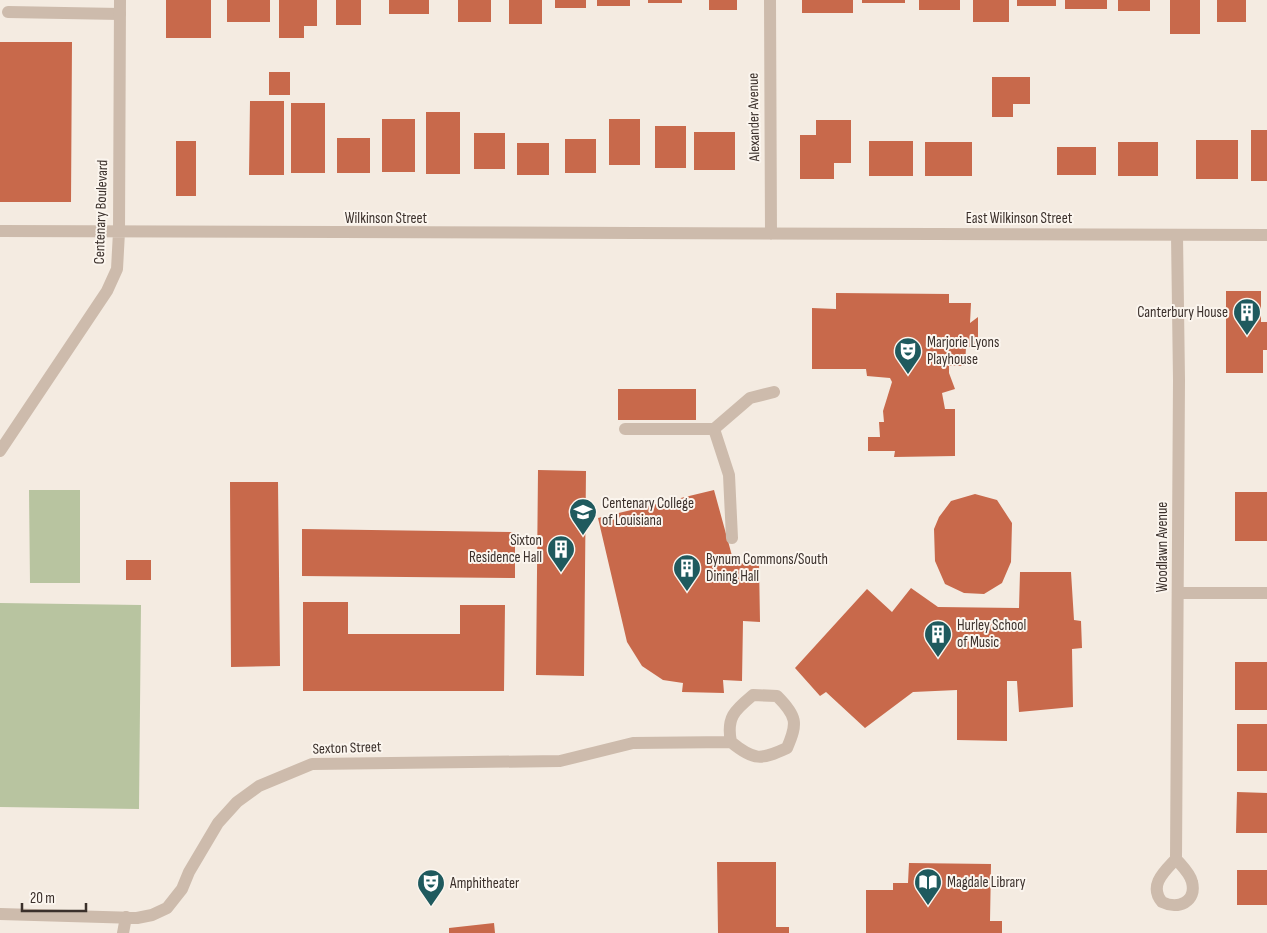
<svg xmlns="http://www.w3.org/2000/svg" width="1267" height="933" font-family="'Sofia Sans Condensed',sans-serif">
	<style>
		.green { fill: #b8c4a0 }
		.building { fill: #c8694b }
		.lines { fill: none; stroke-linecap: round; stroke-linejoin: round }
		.lane { stroke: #cdbbac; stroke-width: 12 }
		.street { stroke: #cdbbac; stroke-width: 12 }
		.labels { text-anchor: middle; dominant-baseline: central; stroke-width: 4; stroke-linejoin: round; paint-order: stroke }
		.street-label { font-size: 15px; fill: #3b302b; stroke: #fbf5ee }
		.poi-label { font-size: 15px; fill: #3b302b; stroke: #fbf5ee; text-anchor: start }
	</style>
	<rect width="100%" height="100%" fill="#f4ebe1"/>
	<!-- green -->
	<path class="green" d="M29 490H80V583H30Z
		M0 603 141 605 139 809 0 807Z"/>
	<!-- building -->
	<path class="building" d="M166 0H211V38H166Z
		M227 0H270V22H227Z
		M279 0H317V26H304V38H279Z
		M336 0H361V25H336Z
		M389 0H429V14H389Z
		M458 0H491V22H458Z
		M509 0H542V24H509Z
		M555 0H586V8H555Z
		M597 0H630V6H597Z
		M648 0H682V3H648Z
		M709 0H737V10H709Z
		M802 0H853V13H802Z
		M862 0H905V3H862Z
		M919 0H960V10H919Z
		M973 0H1009V22H973Z
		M1017 0H1056V6H1017Z
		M1065 0H1107V9H1065Z
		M1118 0H1150V11H1118Z
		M1170 0H1200V34H1170Z
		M1217 0H1246V22H1217Z
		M0 42H72L71 202H0Z
		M269 72H290V95H269Z
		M992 77H1030V104H1013V117H992Z
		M250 101H284V175H249Z
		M291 103H325V173H291Z
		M426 112H460V174H426Z
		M382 119H415V172H382Z
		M609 119H640V165H609Z
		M816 120H851V163H834V179H800V135H816Z
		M655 126H686V168H655Z
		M1251 130H1267V181H1251Z
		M694 132H735V170H694Z
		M474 133H505V169H474Z
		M337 138H370V173H337Z
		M565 139H596V173H565Z
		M1196 140H1238V179H1196Z
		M176 141H196V196H176Z
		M869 141H913V176H869Z
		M925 142H972V176H925Z
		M1118 142H1158V176H1118Z
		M517 143H549V175H517Z
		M1057 147H1096V175H1057Z
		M1226 291H1261V322H1267V350H1263V373H1226Z
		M836 293 949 294V303H971L970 323 978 317V347H966L965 366H949V373L955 389 942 393 945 409H955V456L894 457 895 451H868V437H880L879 422H884L883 411 892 382 890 378 867 376 866 369H812V308L836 309Z
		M618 389H696V420H618Z
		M538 470 586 471 584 676 536 675Z
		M230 482H278L280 666 231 667Z
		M714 490 734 563H759L760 622 743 621 742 681 723 680 724 693 682 692 683 683 663 680 642 666 627 642 598 518Z
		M1235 492H1267V541H1235Z
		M975 494 997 500 1012 523 1011 562 1002 583 984 594 964 593 945 584 935 561 934 529 939 517 951 501Z
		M302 529 515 532V578L302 576Z
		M126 560H151V580H126Z
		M1020 572H1071L1074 620 1081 621 1082 648 1072 649 1073 707 1019 712 1017 681H1007V741L957 740V690L913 692 865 728 826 692 820 696 795 668 867 589 892 612 911 588 938 607 1019 608Z
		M303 602H348V634H460V605H505L504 691H303Z
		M1235 662H1267V710H1235Z
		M1237 724H1267V771H1237Z
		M1237 792 1267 793V833H1236Z
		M717 862H776V927H789V933H718Z
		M909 863 991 864 990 921H1002V933H866V890H893V883H908Z
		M1237 870H1267V905H1237Z
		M494 923 495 933H449V928Z"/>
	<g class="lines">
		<!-- lane -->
		<path class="lane" d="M8 12 120 14
			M625 429H714L750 398 774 392
			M714 429 729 475 732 538
			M0 914 137 918 152 915 167 908 182 889 189 872 218 823 237 802 259 786 312 764 560 761 633 743 731 742C754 761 761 760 787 748 798 723 797 716 777 696L753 695C735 710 726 717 731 742
			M123 933 126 917"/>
		<!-- street -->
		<path class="street" d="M770 0 771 234
			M0 231 1267 235
			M0 451 107 291 117 269 119 232 120 0
			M1178 593H1267
			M1176 859C1165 871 1148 885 1162 902 1178 910 1197 902 1192 882 1190 873 1181 865 1176 859L1179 380 1177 235"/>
	</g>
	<!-- icons -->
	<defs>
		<g id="building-pin" transform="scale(1.4375)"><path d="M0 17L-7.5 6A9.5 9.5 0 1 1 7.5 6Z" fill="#1f5a5e" stroke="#fbf5ee"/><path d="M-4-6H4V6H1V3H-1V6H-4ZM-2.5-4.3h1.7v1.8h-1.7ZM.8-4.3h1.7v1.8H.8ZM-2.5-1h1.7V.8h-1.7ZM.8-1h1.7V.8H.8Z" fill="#fff"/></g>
		<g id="theatre-pin" transform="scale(1.4375)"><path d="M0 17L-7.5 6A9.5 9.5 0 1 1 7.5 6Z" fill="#1f5a5e" stroke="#fbf5ee"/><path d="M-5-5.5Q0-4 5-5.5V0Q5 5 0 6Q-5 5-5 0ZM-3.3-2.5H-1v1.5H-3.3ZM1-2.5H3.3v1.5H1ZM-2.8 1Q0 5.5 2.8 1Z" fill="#fff"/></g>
		<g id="university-pin" transform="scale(1.4375)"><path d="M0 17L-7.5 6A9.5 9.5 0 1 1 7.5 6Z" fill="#1f5a5e" stroke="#fbf5ee"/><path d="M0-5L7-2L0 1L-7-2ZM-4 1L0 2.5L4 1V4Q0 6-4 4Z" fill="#fff"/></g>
		<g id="library-pin" transform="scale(1.4375)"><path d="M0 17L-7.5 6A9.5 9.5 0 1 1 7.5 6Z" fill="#1f5a5e" stroke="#fbf5ee"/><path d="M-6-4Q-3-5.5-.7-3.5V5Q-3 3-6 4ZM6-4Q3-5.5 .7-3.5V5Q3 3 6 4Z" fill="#fff"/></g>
	</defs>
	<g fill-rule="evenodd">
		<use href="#building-pin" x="1247" y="312"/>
		<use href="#theatre-pin" x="908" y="351"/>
		<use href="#university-pin" x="583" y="512"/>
		<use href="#building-pin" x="561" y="549"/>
		<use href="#building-pin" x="687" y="568"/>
		<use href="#building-pin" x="938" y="634"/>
		<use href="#library-pin" x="928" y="882"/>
		<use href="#theatre-pin" x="431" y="883"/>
	</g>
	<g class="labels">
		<!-- street labels -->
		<g class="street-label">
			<text transform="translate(754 117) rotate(-91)">Alexander Avenue</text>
			<text transform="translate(101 212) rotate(-88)">Centenary Boulevard</text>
			<text x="386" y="218">Wilkinson Street</text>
			<text x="1019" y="218">East Wilkinson Street</text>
			<text transform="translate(1162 547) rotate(-90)">Woodlawn Avenue</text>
			<text transform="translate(347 748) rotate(-2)">Sexton Street</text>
		</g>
		<!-- poi labels -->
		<g class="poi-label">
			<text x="1228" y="312" text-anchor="end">Canterbury House</text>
			<text x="927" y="342">Marjorie Lyons<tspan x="927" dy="17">Playhouse</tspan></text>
			<text x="602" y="503">Centenary College<tspan x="602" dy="17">of Louisiana</tspan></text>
			<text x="542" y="540" text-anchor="end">Sixton<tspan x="542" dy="17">Residence Hall</tspan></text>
			<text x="706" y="559">Bynum Commons/South<tspan x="706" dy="17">Dining Hall</tspan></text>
			<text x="957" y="625">Hurley School<tspan x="957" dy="17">of Music</tspan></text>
			<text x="947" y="882">Magdale Library</text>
			<text x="450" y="883">Amphitheater</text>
		</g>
	</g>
	<!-- scale -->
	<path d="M22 903v8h64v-8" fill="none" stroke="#3b302b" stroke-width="2.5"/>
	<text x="30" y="903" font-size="15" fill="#3b302b" stroke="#fbf5ee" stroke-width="4" paint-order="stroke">20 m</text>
</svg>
